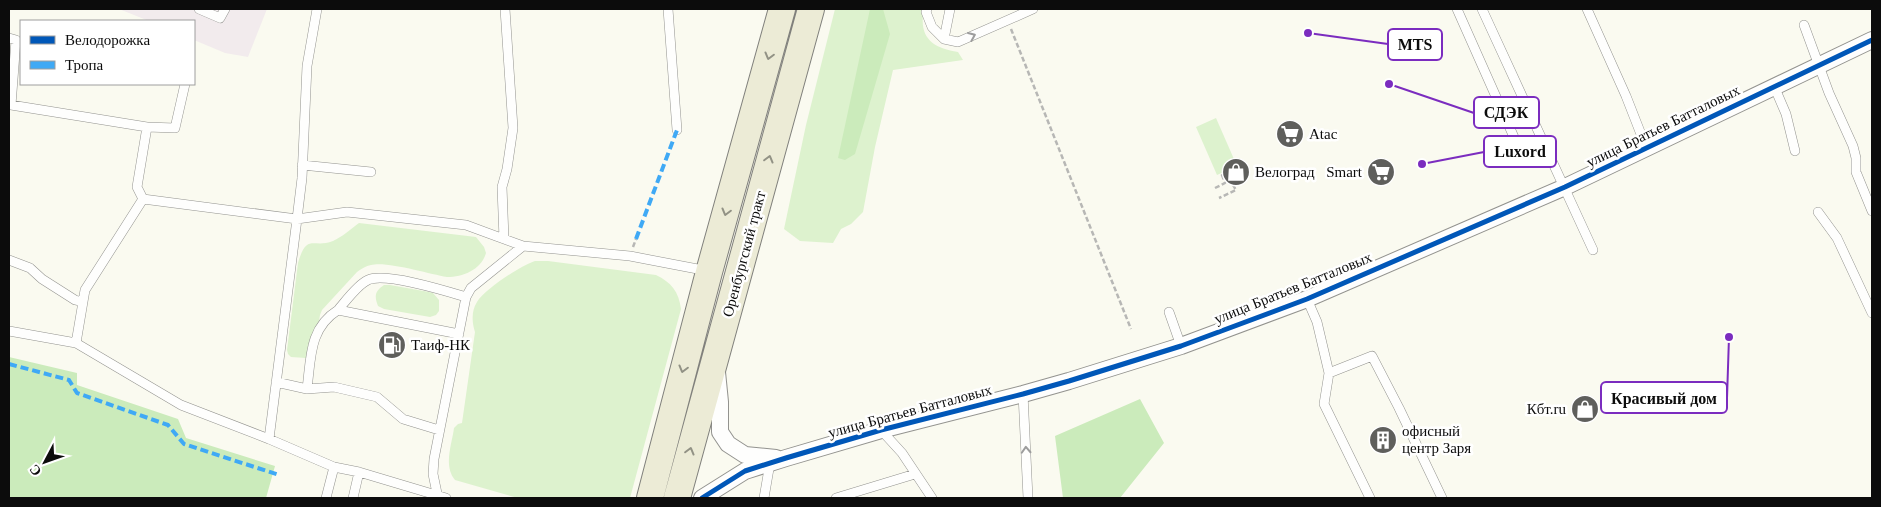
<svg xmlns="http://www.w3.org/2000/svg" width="1881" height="507" font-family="Georgia,serif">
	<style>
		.industrial { fill: #f2ebed }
		.green { fill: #ddf2ce }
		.forest { fill: #cbebbb }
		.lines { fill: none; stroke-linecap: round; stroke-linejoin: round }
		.lane-casing { stroke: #93938f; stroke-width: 10 }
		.street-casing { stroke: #93938f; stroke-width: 18 }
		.primary-casing { stroke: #80807c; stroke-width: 28 }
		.path { stroke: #b7b7b5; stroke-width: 2.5; stroke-dasharray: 5 2.5; stroke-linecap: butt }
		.lane { stroke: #fefefd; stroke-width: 9 }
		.street { stroke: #fefefd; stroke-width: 16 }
		.primary { stroke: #ecebd6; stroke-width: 26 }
		.quiet { stroke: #3fa9f5; stroke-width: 4; stroke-dasharray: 8 4; stroke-linecap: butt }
		.cycleway-casing { stroke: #fff; stroke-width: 8 }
		.cycleway { stroke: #0057b8; stroke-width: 5 }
		.oneway { stroke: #9d9d9d }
		.oneway2 { stroke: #929285 }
		.labels { text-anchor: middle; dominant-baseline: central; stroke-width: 5; stroke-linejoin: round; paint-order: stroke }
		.street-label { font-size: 15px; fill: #0c0c0c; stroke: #fff }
		.poi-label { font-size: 15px; fill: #0c0c0c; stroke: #fff; text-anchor: start }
		.leader { fill: none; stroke: #7b2cbf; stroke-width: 2 }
		.callout-dot { fill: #7b2cbf; stroke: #fff; stroke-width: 2 }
		.callout { fill: #fff; stroke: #7b2cbf; stroke-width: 2 }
		.callout-label { font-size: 16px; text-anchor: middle; font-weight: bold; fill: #0c0c0c }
	</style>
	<rect width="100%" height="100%" fill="#fafaf0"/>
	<!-- industrial -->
	<path class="industrial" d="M119 9H267L248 57 225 53 194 40V21H149Z"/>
	<!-- green -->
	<path class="green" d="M835 9H924C918 38 933 48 958 52L963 60 893 70 875 147 863 212 851 224 841 229 833 243 800 241 784 229 806 125Z
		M1216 118 1237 166 1217 175 1196 127Z
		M359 223 476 237 484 247 486 253C481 270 463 277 447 277 429 274 387 261 371 265 366 266 361 269 357 272L322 310 320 315 314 352 306 358 291 357 288 354 287 350 298 263C307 232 313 249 333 241 342 237 351 229 359 223Z
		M535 261H548L656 275C671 282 679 292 681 309L630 498H518L455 480C443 466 452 444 454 428L458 424 462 423 475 332C472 323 471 311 477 302 485 289 520 266 535 261Z
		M384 285H390L429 292 433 293 439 300V311L436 315 430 317 384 309 378 306C374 296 375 291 384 285Z"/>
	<!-- forest -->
	<path class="forest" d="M870 9H883L890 34 855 154 845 160 838 158Z
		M9 357 77 373V385L178 419 186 438 275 466 266 498H9Z
		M1140 399 1164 443 1120 498H1063L1055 436Z"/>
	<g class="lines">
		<!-- lane casing -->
		<g class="lane-casing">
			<path id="lane" d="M199 9 220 18 225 9
				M668 9 677 130
				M927 9 926 12 932 27 944 39 958 42 1033 9
				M1457 9 1521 153 1544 142
				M1482 9 1593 250
				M1587 9 1626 96 1646 147
				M1804 25 1829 93 1853 146 1856 158V172L1872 211
				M9 38 16 40 11 105 147 127
				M944 39 950 9
				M1774 86 1786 114 1795 151
				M302 165 371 172
				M143 199 137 187 147 127 175 128 185 84
				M1818 212 1837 238 1872 313
				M504 239 502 187 507 169 513 128 505 9
				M9 260 30 268 42 279 75 300 83 302
				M1307 299 1317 322 1329 373 1372 356 1399 408 1442 498
				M338 310C345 302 358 284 368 280 385 272 446 291 466 297
				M1169 312 1181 346
				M9 331 76 343
				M1329 373 1324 404 1370 498
				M276 382 307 389C311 358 309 328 338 310L459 334
				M307 389 334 387 377 397 403 419 439 430
				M1023 394 1028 498
				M881 430 902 453 932 498
				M269 439 297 219 302 178 307 66 317 9
				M326 498 334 467
				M353 498 359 472
				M438 498 433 474 434 459 466 297 471 288 523 246
				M446 498 359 472 334 467 269 439 181 405 76 343 85 290 143 199 297 219 347 212 466 225 523 246 630 256 708 271
				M764 498 770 463
				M836 498 915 474"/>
		</g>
		<!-- street casing -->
		<g class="street-casing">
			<path id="street" d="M717 372 720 402V432L728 444 745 455 776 458
				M702 498 745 471 786 458 881 430 1023 394 1069 381 1181 346 1307 299 1565 187 1872 40"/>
		</g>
		<!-- primary casing -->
		<g class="primary-casing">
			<path id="primary" d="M650 498 709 272 782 9
				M677 498 811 9"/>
		</g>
		<!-- path -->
		<path class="path" d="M1011 29 1131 329
			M1215 188 1225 183 1222 175 1226 173 1236 190 1219 198
			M633 247 636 239"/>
		<!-- lane -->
		<use href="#lane" class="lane"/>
		<!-- street -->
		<use href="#street" class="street"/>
		<!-- primary -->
		<use href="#primary" class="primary"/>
		<!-- quiet -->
		<path class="quiet" d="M636 239 677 130
			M9 364 69 380 77 393 168 425 184 444 279 475"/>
		<!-- cycleway casing -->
		<g class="cycleway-casing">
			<path id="cycleway" d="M702 498 745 471 786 458 881 430 1023 394 1069 381 1181 346 1307 299 1565 187 1872 40"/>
		</g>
		<!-- cycleway -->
		<use href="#cycleway" class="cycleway"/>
	</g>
	<!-- one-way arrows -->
	<defs><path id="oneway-chevron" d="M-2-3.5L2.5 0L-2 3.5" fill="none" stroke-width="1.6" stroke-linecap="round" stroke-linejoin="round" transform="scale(1.25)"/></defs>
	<g class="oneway">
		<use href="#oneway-chevron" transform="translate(972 36) rotate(-23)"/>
		<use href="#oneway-chevron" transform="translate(1026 450) rotate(-93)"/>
	</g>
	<g class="oneway2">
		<use href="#oneway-chevron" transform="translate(769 56) rotate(105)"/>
		<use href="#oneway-chevron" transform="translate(769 159) rotate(-75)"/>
		<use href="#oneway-chevron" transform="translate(726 212) rotate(105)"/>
		<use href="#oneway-chevron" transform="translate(683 369) rotate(105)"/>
		<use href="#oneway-chevron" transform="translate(690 451) rotate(-75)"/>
	</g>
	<!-- icons -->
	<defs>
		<g id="supermarket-disc" transform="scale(1.4375)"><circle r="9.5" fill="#5f5f5c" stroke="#fff"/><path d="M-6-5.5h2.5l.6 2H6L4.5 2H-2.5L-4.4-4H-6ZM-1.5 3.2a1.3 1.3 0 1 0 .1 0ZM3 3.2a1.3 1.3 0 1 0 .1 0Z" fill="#fff"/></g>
		<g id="shop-disc" transform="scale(1.4375)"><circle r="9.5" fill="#5f5f5c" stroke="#fff"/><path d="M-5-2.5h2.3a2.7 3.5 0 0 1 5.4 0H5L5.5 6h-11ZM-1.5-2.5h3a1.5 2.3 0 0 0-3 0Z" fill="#fff"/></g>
		<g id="fuel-disc" transform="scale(1.4375)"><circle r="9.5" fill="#5f5f5c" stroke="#fff"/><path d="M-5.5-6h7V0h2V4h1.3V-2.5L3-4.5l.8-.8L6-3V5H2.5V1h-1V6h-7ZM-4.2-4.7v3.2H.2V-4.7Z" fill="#fff"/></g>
		<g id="building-disc" transform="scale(1.4375)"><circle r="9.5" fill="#5f5f5c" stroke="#fff"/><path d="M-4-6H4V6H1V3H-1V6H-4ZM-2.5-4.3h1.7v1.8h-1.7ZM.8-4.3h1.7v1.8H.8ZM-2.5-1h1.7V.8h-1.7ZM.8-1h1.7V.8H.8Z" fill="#fff"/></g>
	</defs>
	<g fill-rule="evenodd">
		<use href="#supermarket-disc" x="1290" y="134"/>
		<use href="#shop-disc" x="1236" y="172"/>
		<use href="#supermarket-disc" x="1381" y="172"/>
		<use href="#fuel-disc" x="392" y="345"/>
		<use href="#shop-disc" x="1585" y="409"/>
		<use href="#building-disc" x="1383" y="440"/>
	</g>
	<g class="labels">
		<!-- street labels -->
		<g class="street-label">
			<text transform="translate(1663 126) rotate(-26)">улица Братьев Батталовых</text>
			<text transform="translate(744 254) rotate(-75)">Оренбургский тракт</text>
			<text transform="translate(1293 288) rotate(-22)">улица Братьев Батталовых</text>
			<text transform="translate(910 411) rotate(-15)">улица Братьев Батталовых</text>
		</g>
		<!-- poi labels -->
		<g class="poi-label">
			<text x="1309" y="134">Atac</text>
			<text x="1255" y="172">Велоград</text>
			<text x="1362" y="172" text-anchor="end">Smart</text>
			<text x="411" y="345">Таиф-НК</text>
			<text x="1566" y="409" text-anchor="end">Кбт.ru</text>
			<text x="1402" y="431">офисный<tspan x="1402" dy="17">центр Заря</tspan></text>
		</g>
	</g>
	<!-- callouts -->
	<path class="leader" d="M1308 33L1388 44M1389 84L1474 113M1422 164L1484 152M1729 337L1727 398"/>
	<g class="callout-dot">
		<circle cx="1308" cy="33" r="5"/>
		<circle cx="1389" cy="84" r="5"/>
		<circle cx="1422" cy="164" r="5"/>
		<circle cx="1729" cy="337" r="5"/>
	</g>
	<g class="callout">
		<rect x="1388" y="29" width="54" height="31" rx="5"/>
		<rect x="1474" y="97" width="65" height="31" rx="5"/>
		<rect x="1484" y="136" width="72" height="31" rx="5"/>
		<rect x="1601" y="382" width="126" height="31" rx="5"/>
	</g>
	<g class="callout-label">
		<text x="1415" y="50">MTS</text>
		<text x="1506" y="118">СДЭК</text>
		<text x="1520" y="157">Luxord</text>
		<text x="1664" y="404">Красивый дом</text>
	</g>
	<!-- border -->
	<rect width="1881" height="507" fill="none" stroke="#0c0c0c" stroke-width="20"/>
	<!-- legend -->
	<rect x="20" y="20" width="175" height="65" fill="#ffffff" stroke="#9e9e9e"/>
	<rect x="30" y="36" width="25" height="8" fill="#0057b8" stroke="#9e9e9e"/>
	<text x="65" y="45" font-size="15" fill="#0c0c0c">Велодорожка</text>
	<rect x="30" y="61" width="25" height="8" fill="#3fa9f5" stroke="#9e9e9e"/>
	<text x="65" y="70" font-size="15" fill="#0c0c0c">Тропа</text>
	<!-- north arrow -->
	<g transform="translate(45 462) rotate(229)" stroke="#ffffff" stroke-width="4" paint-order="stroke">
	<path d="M0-4L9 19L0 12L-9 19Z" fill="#0c0c0c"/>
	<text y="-8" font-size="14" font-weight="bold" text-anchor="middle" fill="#0c0c0c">С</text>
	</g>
</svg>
